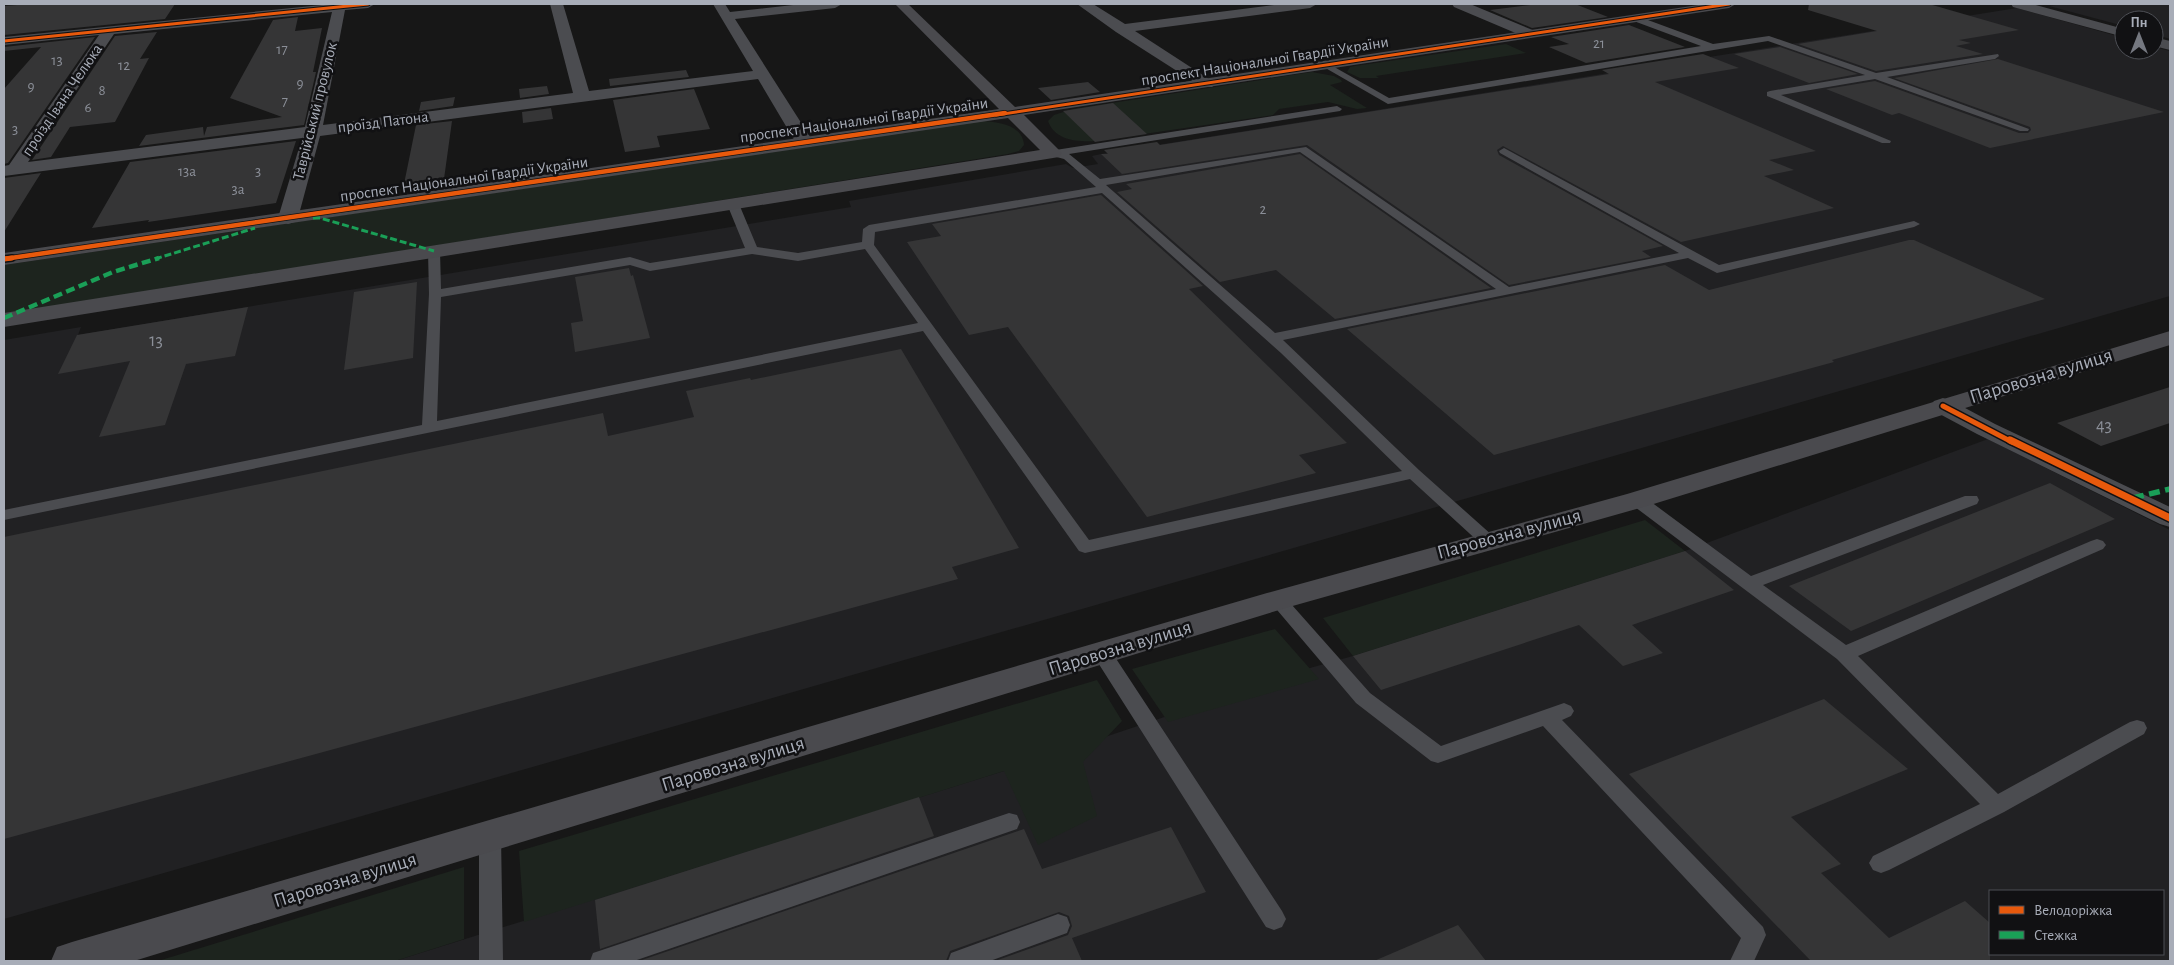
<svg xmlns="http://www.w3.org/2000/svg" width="2174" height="965" font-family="'Alegreya Sans',sans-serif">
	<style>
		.built { fill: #212123; fill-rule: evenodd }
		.green { fill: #1d241e }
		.building { fill: #353536 }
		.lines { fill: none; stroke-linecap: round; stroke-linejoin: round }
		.lane { fill: #4b4c50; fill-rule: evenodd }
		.street { fill: #4b4c50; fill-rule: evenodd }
		.secondary { fill: #4a4a4e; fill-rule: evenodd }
		.quiet-far2 { stroke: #1a9f57; stroke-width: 3; stroke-dasharray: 7 3; stroke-linecap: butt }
		.quiet-far1 { stroke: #1a9f57; stroke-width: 4.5; stroke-dasharray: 9 4.5; stroke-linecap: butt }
		.quiet { stroke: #1a9f57; stroke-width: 5.5; stroke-dasharray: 11 5.5; stroke-linecap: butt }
		.cycleway-far3-casing { stroke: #111113; stroke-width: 5 }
		.cycleway-far2-casing { stroke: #111113; stroke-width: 6 }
		.cycleway-far1-casing { stroke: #111113; stroke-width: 8 }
		.cycleway-casing { stroke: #111113; stroke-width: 10 }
		.cycleway-far3 { stroke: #e8590c; stroke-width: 3 }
		.cycleway-far2 { stroke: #e8590c; stroke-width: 4.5 }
		.cycleway-far1 { stroke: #e8590c; stroke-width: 5 }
		.cycleway { stroke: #e8590c; stroke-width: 7 }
		.labels { text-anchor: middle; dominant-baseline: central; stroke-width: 5; stroke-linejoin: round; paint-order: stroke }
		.far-number-label { font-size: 15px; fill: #8b8f98 }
		.far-street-label { font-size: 16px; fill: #a8adb8; stroke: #111113 }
		.number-label { font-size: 18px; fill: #8b8f98 }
		.street-label { font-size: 20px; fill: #a8adb8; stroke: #111113 }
	</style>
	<rect width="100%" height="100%" fill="#171717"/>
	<!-- built -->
	<path class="built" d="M2062 4H2170V39L2154 34V20H2124V26L2049 6Z
		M2017 8 2124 38V50H2154V47L2170 51V296L4 919V340L81 327 78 335 851 207 849 201 1066 164 1073 168 1098 164 1092 156 1101 154Z
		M1988 439 2170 530V961H395L1004 771 1310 668 1353 656 1685 551ZM1990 891H2163V954H1990Z"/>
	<!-- green -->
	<path class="green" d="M1506 44 1526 53 1376 76 1379 78H1360L1347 72 1350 67 1355 66Z
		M1312 72 1334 76 1341 80 1342 82 1330 85 1367 108 1357 109 1328 102 1279 109 1273 115 1096 141C1078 142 1055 141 1048 121L1054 115 1073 109Z
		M982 121C998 122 1023 125 1024 145L1019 151 1008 154 4 315V265Z
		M1645 520 1685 551 1353 656 1323 618Z
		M1275 629 1319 679 1168 722 1132 669Z
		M1097 680 1122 721 1083 762 1097 816 1038 845 1004 771 524 922 519 851Z
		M464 867V939L395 961H158Z"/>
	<!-- building -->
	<path class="building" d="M30 4H175L165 19 4 35V6Z
		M1539 4H1575L1608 17 1532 28 1490 10Z
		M1809 4H1929L2019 30 1959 40 1971 43 1956 46 1983 54 1876 71 1798 44 1877 31 1808 10Z
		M298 17 295 31 322 28 313 72H316L304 125 139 146 146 135 203 127 204 136 207 127 282 117 230 98 273 20Z
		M1629 25 1685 47 1586 63 1549 47 1569 44 1551 37Z
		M157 32 140 59 149 58 115 122 70 127 51 157 32 160 115 36Z
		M95 37 8 163 4 164V89L41 47 4 51V47Z
		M1780 47 1858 74 1809 83 1734 54Z
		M1703 54 1739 68 1655 82 1816 151 1769 160 1794 170 1764 176 1834 208 1681 242 1503 146 1497 150 1499 155 1663 246 1642 251 1651 257 1509 285 1307 145 1122 174 1101 154H1108L1104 150 1157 142 1160 145 1609 74 1602 70Z
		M1998 59 2164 112 1990 148 1899 113 1892 115 1826 89 1875 81 2019 133H2028L2031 130 2030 127 1894 78Z
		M686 70 689 77 610 86 609 79Z
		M1088 82 1100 92 1051 100 1038 88Z
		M547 86 549 94 520 98 519 89Z
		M694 89 710 129 657 136 660 147 625 152 613 100Z
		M455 97 453 106 419 111 421 102Z
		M1113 103 1147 134 1095 142 1063 111Z
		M551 108 553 119 523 123 522 112Z
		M452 121 444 179 404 184 416 125Z
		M296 141 276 203 148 222 149 220 92 228 130 162Z
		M1300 154 1491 288 1335 319 1276 270 1220 282 1117 192 1132 189 1126 184Z
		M41 173 34 184 4 232V178Z
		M1101 195 1203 286 1189 289 1347 443 1299 455 1316 473 1147 517 1008 327 969 335 907 242 941 236 932 224Z
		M1909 240H1914L2045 299 1832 360 1834 362 1494 455 1347 329 1665 265 1709 290Z
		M629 268 631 276 633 275 650 338 575 352 571 323 583 321 575 277Z
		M417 282 413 358 344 370 354 292Z
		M248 307 235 356 186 364 165 425 99 437 130 361 58 374 77 335Z
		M901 349 1019 548 952 567 958 579 4 839V537L603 413 608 436 694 417 686 391 750 378 751 380Z
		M2170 387V423L2101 446 2057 423Z
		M2050 483 2115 519 1851 631 1789 586Z
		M1685 551 1734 590 1632 625 1663 653 1623 666 1579 625 1381 690 1353 656Z
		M1824 699 1908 769 1791 817 1841 864 1821 873 1889 938 1965 901 1990 923V961H1811L1629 774Z
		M919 797 934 836 600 949 595 900Z
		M1171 827 1206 892 1072 938 1082 961H995L1068 935 1072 926 1069 916 1059 912 950 951 946 961H639L1024 829 1042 869Z
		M1458 925 1486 961H1374Z"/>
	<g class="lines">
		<!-- lane -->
		<path class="lane" d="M1631 16H1637L1713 44 1769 36 1876 73 1998 54 1999 56 1995 59 1887 77 2029 129 2028 131H2020L1875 79 1781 95 1891 141 1890 143H1882L1767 96V92L1770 91 1865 75 1768 41 1388 104 1322 66 1329 64 1389 98 1701 46 1631 20Z
			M1337 106 1342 109 1340 111 1069 154 1100 179 1306 147 1509 287 1679 253 1500 153 1499 151 1504 148 1719 265 1914 221 1920 224 1914 227 1717 273 1688 258 1283 340 1419 470 1493 536 1496 540 1493 544 1487 546 1481 544 1410 479 1085 553 1079 551 923 331 4 520V510L422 425 429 294 428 251 430 248H438L440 251 441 289 630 257 650 263 745 248 727 204 733 201 739 204 757 247 798 253 862 242 863 229 869 225 1096 187 1064 159 1049 155V151ZM1300 152 1496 289 1275 333 1106 185ZM1102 193 1281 353 1402 471 1089 540 874 245 875 232ZM865 249 918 323 437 421 441 297 630 265 650 271 752 254 798 261Z
			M1637 495 1643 496 1751 576 1965 496H1977L1979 500 1977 504 1763 585 1846 645 2091 541 2097 539 2103 541 2106 545 2103 549 1858 656 1998 794 2130 722 2137 720 2144 722 2147 728 2144 734 2004 812 1889 870 1881 873 1873 870 1869 863 1873 856 1980 804 1837 659 1631 504 1629 500 1631 496Z
			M1278 594 1284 596 1370 693 1441 746 1564 703 1571 706 1574 711 1571 716 1562 720 1763 927 1766 935 1754 961H1730L1741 938 1543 726 1438 763 1431 761 1356 703 1272 604 1269 600 1272 596Z
			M1102 646 1109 648 1282 911 1286 919 1282 927 1274 930 1266 927 1095 658 1092 653 1095 648Z
			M1009 813 1017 815 1020 822 1017 829 634 961H590L593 953 602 950Z
			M490 827 498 829 501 836 503 961H479V836L482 829Z
			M1058 914 1067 917 1070 925 1067 933 990 961H948L951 953Z"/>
		<!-- street -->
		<path class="street" d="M332 4H375L368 8 345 10 323 125 573 93 550 4H563L589 91 753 71 713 4H725L730 12 802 4H842L835 8 735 19 814 143 811 147H799L796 143 758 79 320 136 298 218 295 222 288 224 281 222 278 218 302 138 4 176V166L9 165 99 35 4 45V37ZM332 12 305 127 28 162 114 34Z
			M1077 4H1093L1125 24 1282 4H1317L1310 8 1135 31 1212 81 1215 84 1212 87H1202L1116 32Z
			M1452 4H1470L1535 31 1537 34 1530 38 1525 37 1454 7Z
			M2011 4H2032L2124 29V37L2013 7Z
			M2154 37 2170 41V50L2154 46Z
			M1943 398 1952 401 1995 424 2170 507V527L2160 524 1977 434 1934 411 1930 406 1934 401Z"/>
		<!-- secondary -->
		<path class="secondary" d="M895 4H908L1015 107 1705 4H1736L1729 8 1024 115 1062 153 1059 157 1053 158 4 327V313L1040 150 1008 118 4 265V253L999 109Z
			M2170 331V345L1647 506 1289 607 134 961H51L57 947 72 942 1267 593 1627 494Z"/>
		<!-- quiet-far2 -->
		<path class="quiet-far2" d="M313 218H320L434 251
			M155 259 255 228"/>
		<!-- quiet-far1 -->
		<path class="quiet-far1" d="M4 318 113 272 159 258"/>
		<!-- quiet -->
		<path class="quiet" d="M2133 498 2170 489"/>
		<!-- cycleway-far3 casing -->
		<g class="cycleway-far3-casing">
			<path id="cycleway-far3" d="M4 41 368 4
				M996 115 1729 4"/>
		</g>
		<!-- cycleway-far2 casing -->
		<g class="cycleway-far2-casing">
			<path id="cycleway-far2" d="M4 259 1005 113"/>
		</g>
		<!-- cycleway-far1 casing -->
		<g class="cycleway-far1-casing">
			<path id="cycleway-far1" d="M4 259 12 258
				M1943 406 2012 442"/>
		</g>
		<!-- cycleway casing -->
		<g class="cycleway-casing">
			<path id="cycleway" d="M2010 440 2170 518"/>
		</g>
		<!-- cycleway-far3 -->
		<use href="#cycleway-far3" class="cycleway-far3"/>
		<!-- cycleway-far2 -->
		<use href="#cycleway-far2" class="cycleway-far2"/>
		<!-- cycleway-far1 -->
		<use href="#cycleway-far1" class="cycleway-far1"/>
		<!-- cycleway -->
		<use href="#cycleway" class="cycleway"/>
	</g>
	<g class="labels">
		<!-- far-number labels -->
		<g class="far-number-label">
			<text x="1599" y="43">21</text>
			<text x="282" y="49">17</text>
			<text x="57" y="60">13</text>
			<text x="124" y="65">12</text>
			<text x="300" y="83">9</text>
			<text x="31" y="86">9</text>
			<text x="102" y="90">8</text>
			<text x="285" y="101">7</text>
			<text x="88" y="107">6</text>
			<text x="15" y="129">3</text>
			<text x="187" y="171">13а</text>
			<text x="258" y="171">3</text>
			<text x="238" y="189">3а</text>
			<text x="1263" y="209">2</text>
		</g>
		<!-- far-street labels -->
		<g class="far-street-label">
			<text transform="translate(1265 61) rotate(-9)">проспект Національної Гвардії України</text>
			<text transform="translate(62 100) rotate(-56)">проїзд Івана Челюка</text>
			<text transform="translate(315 111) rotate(-76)">Таврійський провулок</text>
			<text transform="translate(864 120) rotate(-8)">проспект Національної Гвардії України</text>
			<text transform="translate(383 122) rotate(-7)">проїзд Патона</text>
			<text transform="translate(464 179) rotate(-8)">проспект Національної Гвардії України</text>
		</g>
		<!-- number labels -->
		<g class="number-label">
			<text x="156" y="341">13</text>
			<text x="2104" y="426">43</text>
		</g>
		<!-- street labels -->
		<g class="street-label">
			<text transform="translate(2041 376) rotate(-17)">Паровозна вулиця</text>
			<text transform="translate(1509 534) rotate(-15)">Паровозна вулиця</text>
			<text transform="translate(1120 648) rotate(-17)">Паровозна вулиця</text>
			<text transform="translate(733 764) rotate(-17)">Паровозна вулиця</text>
			<text transform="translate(345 880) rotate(-17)">Паровозна вулиця</text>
		</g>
	</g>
	<!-- border -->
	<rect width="2174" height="965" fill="none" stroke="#a8adb8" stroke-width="10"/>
	<!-- legend -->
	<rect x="1989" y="890" width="175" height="65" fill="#111113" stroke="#4d4f55"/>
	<rect x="1999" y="906" width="25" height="8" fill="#e8590c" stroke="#4d4f55"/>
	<text x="2034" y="915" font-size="15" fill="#a8adb8">Велодоріжка</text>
	<rect x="1999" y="931" width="25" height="8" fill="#1a9f57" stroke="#4d4f55"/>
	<text x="2034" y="940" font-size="15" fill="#a8adb8">Стежка</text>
	<!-- north arrow -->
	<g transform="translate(2139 35)"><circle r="24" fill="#111113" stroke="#4d4f55"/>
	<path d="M0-4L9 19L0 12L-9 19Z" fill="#757880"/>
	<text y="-8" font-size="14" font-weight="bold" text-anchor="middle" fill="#a8adb8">Пн</text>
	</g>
</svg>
